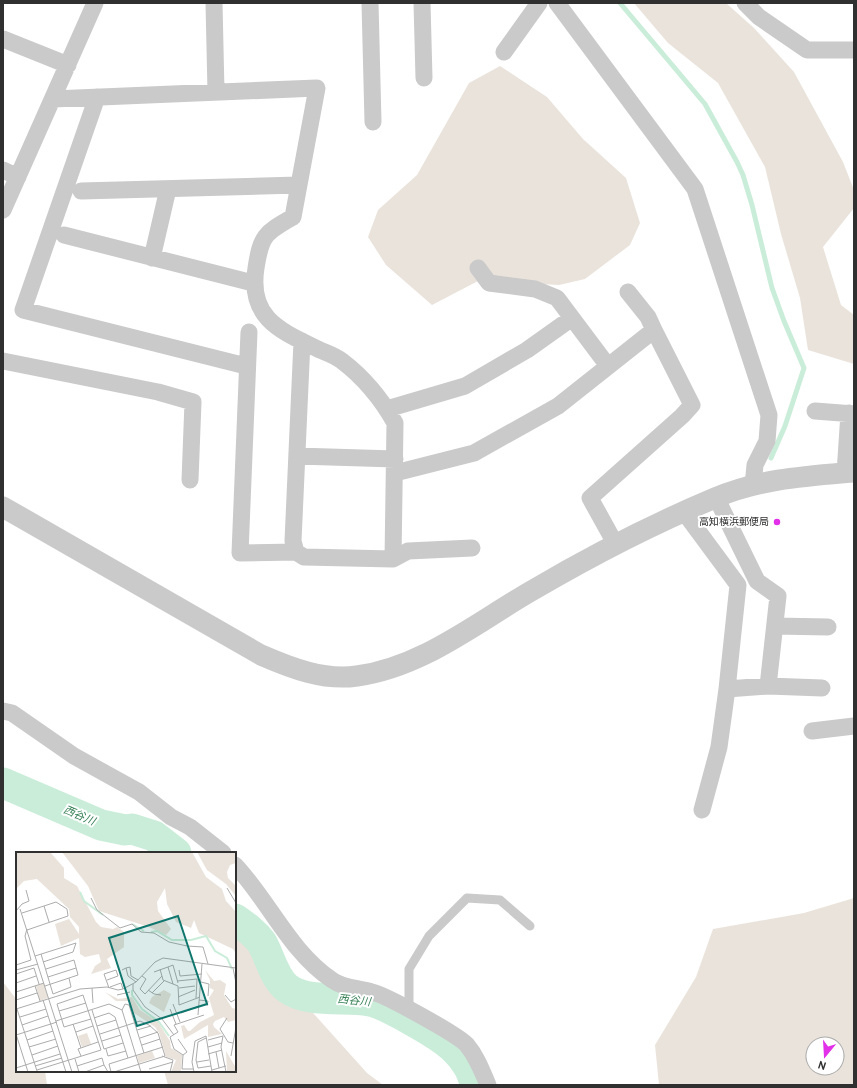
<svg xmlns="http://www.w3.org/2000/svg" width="857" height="1088" font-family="Overpass,'Noto Sans JP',sans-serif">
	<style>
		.green { fill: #eae3db; fill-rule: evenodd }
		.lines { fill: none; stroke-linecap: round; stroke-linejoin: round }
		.stream { stroke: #caedd9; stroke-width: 5 }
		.river { stroke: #caedd9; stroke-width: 31 }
		.service { stroke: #cacaca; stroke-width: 9 }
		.minor { stroke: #cacaca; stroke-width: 17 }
		.tertiary { stroke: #cacaca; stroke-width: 21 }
		.poi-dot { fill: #e230e9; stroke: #fff; stroke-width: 1.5 }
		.labels { text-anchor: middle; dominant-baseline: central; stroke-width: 4; stroke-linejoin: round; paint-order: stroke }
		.poi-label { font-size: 10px; fill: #303030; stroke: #fff; text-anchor: end }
		.water-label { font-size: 11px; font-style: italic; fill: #368156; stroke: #fff }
		.inset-river { fill: none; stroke: #caedd9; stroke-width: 2 }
		.inset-road { fill: none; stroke: #acacac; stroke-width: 1 }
		.view { fill: #0f766e; fill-opacity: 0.15; stroke: #0f766e; stroke-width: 2 }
		.inset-edge { fill: none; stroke: #303030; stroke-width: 2 }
	</style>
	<rect width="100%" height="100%" fill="#fff"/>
	<!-- green -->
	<path class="green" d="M634 3H726L754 28 794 72 843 162 854 190V208L823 247 841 305 854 315V364L808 350 800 298 781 234 765 167 718 83 668 43Z
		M500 66 547 97 583 139 626 178 640 223 630 245 585 279 559 285 478 281 432 305 386 265 368 237 378 210 417 175 469 83Z
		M854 898V1085H659L655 1045 696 977 713 929 804 913ZM813 1044H837V1068H813Z
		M235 926 367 1073 383 1085H168L164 1071H235Z
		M3 982 17 1000V1071H45L47 1085H3Z"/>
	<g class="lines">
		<!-- stream -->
		<path class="stream" d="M620 3 705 104 737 162 743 175 752 205 772 288 784 321 804 368 785 426 771 458"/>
		<!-- river -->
		<path class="river" d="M3 783 101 825 125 830 132 829 154 836 176 853
			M235 919C245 926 255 933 262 943 270 957 274 978 287 988 308 1004 346 996 370 1001 387 1005 430 1030 445 1041 453 1047 461 1055 466 1063 471 1069 473 1078 476 1085"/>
		<!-- service -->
		<path class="service" d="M409 1010V969L429 936 467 898 500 900 530 926"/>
		<!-- minor -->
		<path class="minor" d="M214 3 216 92
			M370 3 373 122
			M422 3 424 78
			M557 3 695 189 769 415 767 441 755 465 753 486
			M745 3 759 17 807 50H854
			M3 39 68 65
			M504 52 539 3
			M97 97 23 310 246 366
			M53 99 317 88 293 217C265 233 261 235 256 268 248 319 281 331 320 350 327 353 336 356 342 361 363 377 382 400 395 423L393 559
			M3 170 18 177
			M81 191 298 185
			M3 210 95 3
			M64 235 253 283
			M152 258 168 189
			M478 268 489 283 535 289 557 298 608 366
			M628 292 648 317 654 330
			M249 332 240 553 296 552
			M302 341 293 541 296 552 304 557 393 559 408 551 472 548
			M3 361 158 392 193 402 190 480
			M387 409 465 386 527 350 572 318
			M815 411 854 414
			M297 456 395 459
			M395 473 474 453 558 406 654 330 692 405 682 416 590 498 616 545
			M845 473 849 413
			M716 497 757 581 778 596 768 686 822 688
			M684 512 738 585 727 689 768 686
			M775 626 828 627
			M3 711 12 713 74 756 139 792 171 817 190 827 223 853
			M812 731 854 726
			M702 810 719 747 727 689
			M235 865C269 901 290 952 332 980 343 988 359 988 372 992 386 995 458 1035 467 1045 477 1057 482 1071 488 1085"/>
		<!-- tertiary -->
		<path class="tertiary" d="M3 507 261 655C291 668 324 681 357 676 423 667 477 622 533 590 591 556 653 524 715 498 758 479 808 476 854 472"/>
	</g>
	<!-- markers -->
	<circle class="poi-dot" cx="777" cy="522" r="4"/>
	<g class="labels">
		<!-- poi labels -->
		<g class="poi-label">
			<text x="769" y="522">高知横浜郵便局</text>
		</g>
		<!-- water labels -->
		<g class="water-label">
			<text transform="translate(79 816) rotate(23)">西谷川</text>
			<text transform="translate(354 1001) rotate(6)">西谷川</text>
		</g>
	</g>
	<!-- overview -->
	<g transform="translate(16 852)">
		<rect width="220" height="220" fill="#fff"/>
		<path d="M0 0H34L48 16V26L61 34 80 70 85 75 97 77 101 75 108 80V95L91 107 95 116 75 122 79 114 85 110 83 102 69 105 64 102 63 86 45 94 39 72 53 67 63 82V75L54 65 53 57 21 27 8 29 0 37ZM46 0H176L190 25 206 37 210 49 220 60V101L217 97 183 81 178 68 175 76 160 70 151 52 149 36 141 50 142 59 155 77 150 83 133 75 83 59 72 34ZM181 0H220V11L214 13 211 20 212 26 220 34V44L210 32 191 18ZM189 118 198 129 204 128 210 132 208 143 216 156 220 157V168L212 170 208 165 199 169 197 172 198 175 206 182 192 185V173L168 187 165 174 168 173 172 179H174L184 170 198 163 193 146 198 138 194 136V128ZM28 131 32 146 24 149 20 134ZM148 138 155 142 148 160 133 151 136 145ZM89 140 102 147 116 145 124 158 142 170 154 189 155 196 166 203 165 220H155L160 208 150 205 143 181 139 175 118 161 114 149H100ZM71 181 75 192 66 195 62 184ZM136 199 139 206 123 211 121 204ZM210 199 220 216V220H211Z" fill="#eae3db"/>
		<path class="inset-river" d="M64 40 68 49 87 63M116 72 128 79M135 80 141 79 156 88H175L190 84 199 99 211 106 216 117M116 138V143L126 157 143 170 153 184"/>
		<path class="inset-road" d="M211 36 220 51M75 46 81 58 104 76 116 72 125 80 138 81 153 90 171 94 187 95 192 112M4 57 56 220M0 59 6 52 13 49 10 38M6 61 28 54 33 70M11 78 52 64 51 57 40 50 28 54M25 102 37 142 55 135 53 126M19 104 60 91 57 100 27 110M0 113 15 108 9 84 11 77M152 115 157 113 162 131M110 116 114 115 115 124 122 128M217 116 220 131M144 117 147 128 162 134 163 153 184 145M0 118 22 112M106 118 110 116 112 124 120 130M163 118 164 124 186 122M138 120 152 115 157 132M0 122 18 116 23 132M126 124 130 127 124 137 129 142 146 124M32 125 60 116M91 128 102 124 100 118 88 122 93 136M161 129 181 127 180 146M185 130 193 132 192 144M0 131 20 124M117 132V138L129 155 146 167 158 183M19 134 24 149M29 134 62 123 58 108 30 117M94 135 105 131 107 137M76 136 77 151M163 136 179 134M132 138 138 142 145 143M0 140 28 131M136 141 148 129M101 143 114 140M209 143 215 150 220 147M162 145 179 138M0 148 21 141M27 148 50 220M183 148 192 149 191 154M157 152 164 170M0 157 64 137 91 135 102 138 107 137 120 130 139 110 147 106 220 116M1 157 21 219M154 157 160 172M76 158 88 197 107 191M106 158 109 152 113 153 128 201M43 159 70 151M165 161 183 154M182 163 186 112M4 165 30 157M78 166 93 161 99 165 112 206M211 166 204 177 212 190 217 191M40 169 93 152 106 158 125 220M57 172 65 196M6 173 32 164M81 174 100 168M121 178 135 174M60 180 77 174M0 182 12 220M84 182 124 169 133 173 142 181 149 204 98 220M0 183 41 170M124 186 142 180M190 186 182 190 180 208 182 216 195 214M162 187 171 200 167 203M11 188 37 179M192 188 207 184 205 195 210 220M86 189 105 183M126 193 144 187M13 195 40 187M192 195 206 191M90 197 92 204 110 199M200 200 203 216M192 202 206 198M16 203 42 194M65 204 62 197 82 190M146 204 157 208 154 220M215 204 220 175M59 207 63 220M181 210 193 208M19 214 46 206M61 214 86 206 88 213M0 216 44 202M133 217 157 210M177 217H166L167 203 158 197 154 185 162 180 158 173 188 163M21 218 85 198 67 143 41 152 48 175 75 167M196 218 210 214M69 220 88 213 92 220M95 220 93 212 147 195M178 220 176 210 179 189 190 184 196 220"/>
		<path class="view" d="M162 64 191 152 121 174 93 86Z"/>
		<rect width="220" height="220" class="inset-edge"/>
	</g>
	<!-- border -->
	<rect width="857" height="1088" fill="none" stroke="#303030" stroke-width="8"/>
	<!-- north arrow -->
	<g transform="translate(825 1056) rotate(198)"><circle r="19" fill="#ffffff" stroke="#acacac"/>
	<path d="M0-3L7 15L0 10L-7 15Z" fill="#e230e9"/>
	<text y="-6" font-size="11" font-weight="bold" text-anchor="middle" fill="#303030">N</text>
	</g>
</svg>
